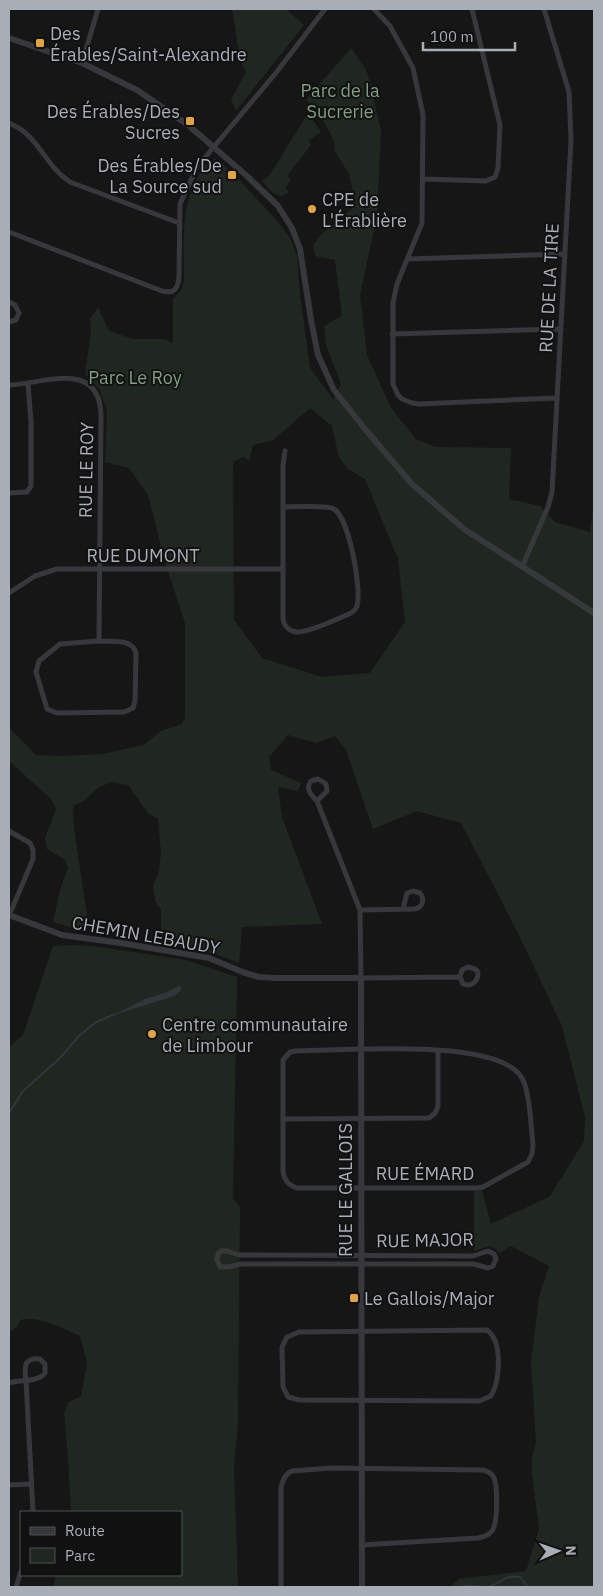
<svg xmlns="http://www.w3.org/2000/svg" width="603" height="1596" font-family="'IBM Plex Sans',sans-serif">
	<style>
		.green { fill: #202720; fill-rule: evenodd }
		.water { fill: #2f373c }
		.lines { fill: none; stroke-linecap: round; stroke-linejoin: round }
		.stream { stroke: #2f373c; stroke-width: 2 }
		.minor { stroke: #37383c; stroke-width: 5 }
		.tertiary { stroke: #37383c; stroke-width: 6 }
		.poi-dot { fill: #e2a343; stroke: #111112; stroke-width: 2 }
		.labels { text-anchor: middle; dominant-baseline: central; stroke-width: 4; stroke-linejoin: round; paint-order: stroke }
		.poi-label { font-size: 18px; fill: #a9aeb6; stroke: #111112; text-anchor: start }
		.park-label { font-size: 18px; fill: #819f81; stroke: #111112 }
		.street-label { font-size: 18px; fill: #a9aeb6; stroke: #111112 }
	</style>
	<rect width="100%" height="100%" fill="#161617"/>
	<!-- green -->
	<path class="green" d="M232 9H286L304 25 236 111 231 100 246 72 240 60Z
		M351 48 365 68 370 81 381 132 377 216 360 295 367 355 391 408 416 439 436 447 511 448 509 499 540 506 555 522 590 532 594 500V1587H450L459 1579 526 1571 539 1529 532 1474V1458L536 1443 531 1362 539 1297 549 1266 511 1246 499 1253 496 1249 490 1246 474 1251V1191L482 1190 491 1224 550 1196 584 1141 585 1117 562 1026 518 933 461 823 417 811 373 829 346 750 335 736 316 743 288 735 269 757 271 770 301 783 298 791 278 787 282 817 322 924 242 927 239 963 216 954 163 943 161 933V910L155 901 153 885 159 872 161 852 158 819 148 813 128 785 111 782 98 788 85 800 73 806 74 829 87 915 84 928 76 929 53 922 60 890 68 867 64 859 47 849 45 838 56 809 52 800 9 761V723L10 729 36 755 60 756 102 754 144 745 161 731 182 724 185 718V623L165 562 148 495 129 468 105 462 107 411 100 390 85 374 91 331 90 319 98 307 109 331 133 339H164L173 343V298C180 293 182 289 184 281 184 242 179 196 207 164L211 166 214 158 233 173 279 223 290 238 297 255 300 295 310 368 333 399 341 384 326 345 324 326 342 316 335 260 315 256 313 245 321 235 356 205 349 174 334 150C338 139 315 108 306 100ZM310 408 332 426 339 458 348 469 365 479 398 559 405 622 370 673 322 677 262 658 234 620 233 462 243 457 249 460 253 445 273 440Z
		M308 113 321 132 309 140 311 145 287 176 291 180 285 188 289 192C278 202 269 189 262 181L269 176Z
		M74 945 93 946 186 960 237 977 233 1199 240 1206 238 1424 234 1466 238 1587H53L56 1575H181V1512H71L68 1458 64 1412 69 1402 81 1396 87 1363 80 1336C62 1328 40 1315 20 1320L17 1327 9 1332V1047L23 1035 53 946Z"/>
	<!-- water -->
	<path class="water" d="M179 986 182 987 180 991 174 996 114 1015 145 999 162 994Z"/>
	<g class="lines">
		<!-- stream -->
		<path class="stream" d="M9 1113 23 1091 60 1058 80 1035 96 1022 115 1014
			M461 1587C469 1584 477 1587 486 1587 500 1586 502 1574 520 1577L528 1587"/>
		<!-- minor -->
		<path class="minor" d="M374 9 390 26 413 68 423 115 422 223 397 284 393 303V384L398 395 402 399 412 403 419 404 556 398
			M82 63 98 9
			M9 123C39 135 44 165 70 182L179 223
			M423 179 486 181 495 177 498 168 500 125 472 9
			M9 232 162 291C174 294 178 289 179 277L180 204 197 167 275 74 325 9
			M408 259 564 254
			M9 302 15 305 19 313 16 320 9 322
			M392 334 561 329
			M9 385C43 384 100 358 101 416L99 641
			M9 493 27 492 31 486V422L28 384
			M283 507C293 507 326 505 334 509 349 518 362 589 357 606 356 610 353 612 349 614 337 619 308 633 296 632 289 631 284 626 283 619V465L285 451
			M522 567 548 507 552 492 571 140 569 92 544 9
			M9 593 35 576 57 569H283
			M99 641C112 642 132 638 136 653L135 701 133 708 124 712 57 713 47 709 36 672 39 661 60 644Z
			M317 801C311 795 305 789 311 781L318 779 326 784 327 791 317 801 360 910 361 978 460 977 463 984C472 987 478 982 478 972L475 969 468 967 462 970 460 977
			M9 831 30 843 33 850V859L9 916
			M360 910 415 909C423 907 425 899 420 893L413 891 407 893 403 909
			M361 1049C396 1049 502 1044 522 1078 530 1092 531 1128 533 1145L532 1154 528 1162 483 1187 477 1188H297C288 1185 284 1180 283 1171V1060L290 1052 295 1051Z
			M283 1119 429 1118 435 1113 438 1106V1050
			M221 1251H227L239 1255 473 1256 488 1251 494 1254 496 1259 493 1266 488 1268 473 1264H241L228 1267H220L217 1260 218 1254Z
			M487 1330C503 1341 500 1381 491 1396L479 1401 299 1400 288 1397 283 1387 282 1347 287 1337 299 1332Z
			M9 1383C20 1379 37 1383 45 1373V1364L40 1359C24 1357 24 1367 26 1380L33 1512
			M9 1485 32 1484
			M16 1587 21 1571
			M281 1587V1487C283 1480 285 1474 292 1471L331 1468 483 1470C487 1471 490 1472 493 1476 498 1484 498 1523 492 1531 488 1536 483 1537 478 1538L361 1545"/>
		<!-- tertiary -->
		<path class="tertiary" d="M9 38 82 63 137 90 188 125 247 176 278 206 292 228 300 249 311 320 318 355 334 390 365 429 412 484 464 529 594 613
			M9 915 62 935 121 943 209 958 245 973 259 977 276 978H361L362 1587"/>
	</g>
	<!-- markers -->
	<g class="poi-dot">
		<rect x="35" y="38" width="10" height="10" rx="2.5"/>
		<rect x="185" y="116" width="10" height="10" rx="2.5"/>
		<rect x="227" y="170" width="10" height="10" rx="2.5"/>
		<circle cx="312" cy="209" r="5"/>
		<circle cx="152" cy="1034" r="5"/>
		<rect x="349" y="1293" width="10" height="10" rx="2.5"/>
	</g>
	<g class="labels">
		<!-- poi labels -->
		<g class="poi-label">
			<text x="50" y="33">Des<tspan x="50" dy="21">Érables/Saint-Alexandre</tspan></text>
			<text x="180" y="111" text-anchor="end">Des Érables/Des<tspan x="180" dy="21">Sucres</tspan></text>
			<text x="222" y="165" text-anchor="end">Des Érables/De<tspan x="222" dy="21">La Source sud</tspan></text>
			<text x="322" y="199">CPE de<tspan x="322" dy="21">L'Érablière</tspan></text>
			<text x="162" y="1024">Centre communautaire<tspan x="162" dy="21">de Limbour</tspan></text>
			<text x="364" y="1298">Le Gallois/Major</text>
		</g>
		<!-- park labels -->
		<g class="park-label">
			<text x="340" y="90">Parc de la<tspan x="340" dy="21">Sucrerie</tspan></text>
			<text x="135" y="377">Parc Le Roy</text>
		</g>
		<!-- street labels -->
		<g class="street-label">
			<text transform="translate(549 288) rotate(-87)">RUE DE LA TIRE</text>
			<text transform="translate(86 470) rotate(-89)">RUE LE ROY</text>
			<text x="143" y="555">RUE DUMONT</text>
			<text transform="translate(146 935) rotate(10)">CHEMIN LEBAUDY</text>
			<text x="425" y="1173">RUE ÉMARD</text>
			<text transform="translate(345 1190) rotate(-90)">RUE LE GALLOIS</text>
			<text transform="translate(425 1240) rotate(-1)">RUE MAJOR</text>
		</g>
	</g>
	<!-- border -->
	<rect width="603" height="1596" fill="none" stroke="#a9aeb6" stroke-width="20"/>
	<!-- legend -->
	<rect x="20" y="1511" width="162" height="65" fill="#111112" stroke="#4e5054"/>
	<rect x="30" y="1527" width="25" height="8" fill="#37383c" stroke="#4e5054"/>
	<text x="65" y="1536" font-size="15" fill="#a9aeb6">Route</text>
	<rect x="30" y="1548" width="25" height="15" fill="#202720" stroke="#4e5054"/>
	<text x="65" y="1561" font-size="15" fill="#a9aeb6">Parc</text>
	<!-- north arrow -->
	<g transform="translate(558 1551) rotate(88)" stroke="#111112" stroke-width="4" paint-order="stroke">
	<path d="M0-4L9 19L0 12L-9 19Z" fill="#a9aeb6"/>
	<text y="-8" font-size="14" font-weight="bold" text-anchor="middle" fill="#a9aeb6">N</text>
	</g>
	<!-- scale -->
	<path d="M423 42v8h92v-8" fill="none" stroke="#a9aeb6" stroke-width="2.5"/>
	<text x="430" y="42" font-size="15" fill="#a9aeb6" stroke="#111112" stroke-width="4" paint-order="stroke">100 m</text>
</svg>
